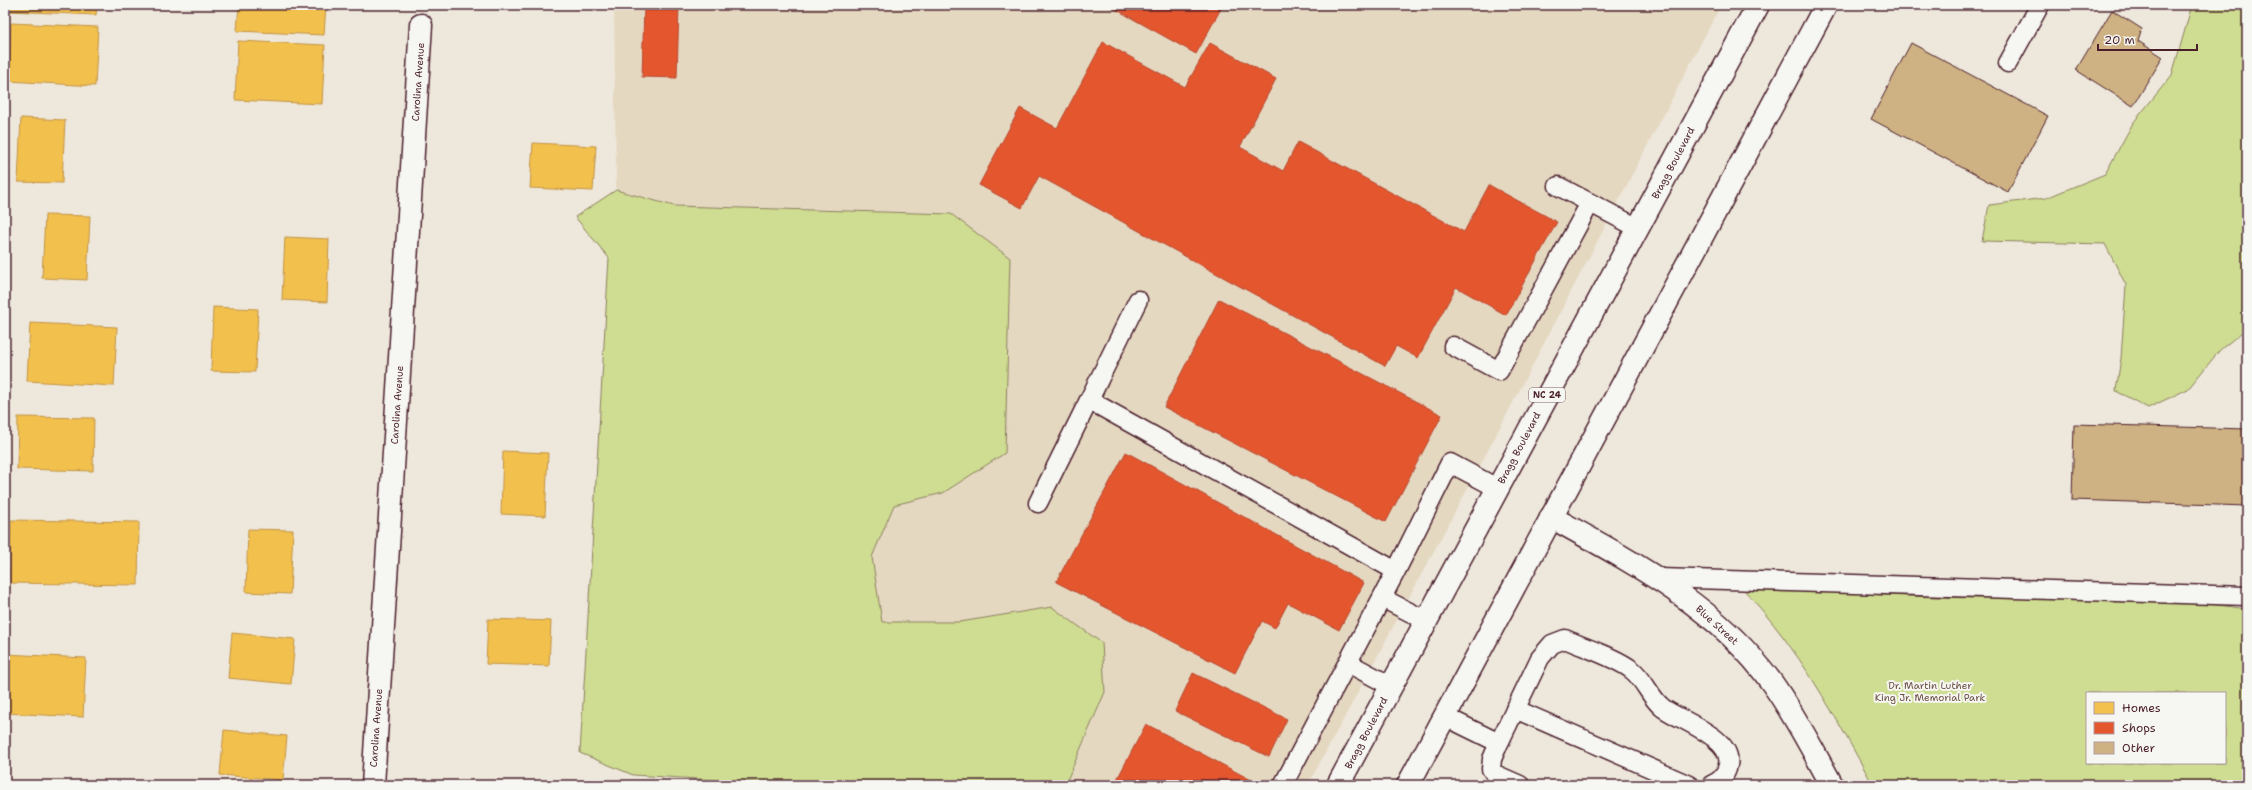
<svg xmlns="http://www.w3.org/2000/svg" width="2252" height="790" font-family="'Shantell Sans',sans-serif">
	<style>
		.built { fill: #e5d8c1 }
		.green { fill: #cedd91; stroke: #8c7e5e; fill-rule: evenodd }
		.homes { fill: #f2c14e; stroke: #c09044 }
		.shops { fill: #e4572e; stroke: #b6462d }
		.building { fill: #cfb283; stroke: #4a1f2b }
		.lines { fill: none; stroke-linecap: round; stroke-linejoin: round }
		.service-casing { stroke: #4a1f2b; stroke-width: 21 }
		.minor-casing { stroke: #4a1f2b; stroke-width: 25 }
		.tertiary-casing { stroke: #4a1f2b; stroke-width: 25 }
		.primary-casing { stroke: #4a1f2b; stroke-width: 25 }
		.service { stroke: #f6f6f2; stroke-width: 18 }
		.minor { stroke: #f6f6f2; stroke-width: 22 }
		.tertiary { stroke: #f6f6f2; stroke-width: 22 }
		.primary { stroke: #f6f6f2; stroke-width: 22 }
		.labels { text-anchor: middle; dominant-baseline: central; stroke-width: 4; stroke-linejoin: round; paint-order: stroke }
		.shield { fill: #f6f6f2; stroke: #7e6067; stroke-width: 1 }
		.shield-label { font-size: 9px; font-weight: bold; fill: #4a1f2b }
		.street-label { font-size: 10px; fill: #4a1f2b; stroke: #f6f6f2 }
		.park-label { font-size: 10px; fill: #6b4e44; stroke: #f6f6f2 }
	</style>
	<rect width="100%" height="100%" fill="#eee8dc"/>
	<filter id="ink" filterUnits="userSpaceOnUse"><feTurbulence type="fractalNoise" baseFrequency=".025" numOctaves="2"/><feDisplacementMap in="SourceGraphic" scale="8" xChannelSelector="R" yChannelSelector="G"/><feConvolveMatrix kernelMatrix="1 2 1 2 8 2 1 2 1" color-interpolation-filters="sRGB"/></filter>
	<g filter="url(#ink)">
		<!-- built -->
		<path class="built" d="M614 5H1721L1482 462 1308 785H1065L1105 692 1052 607 960 622H882L872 557 894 505 943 493 950 214 674 206 616 190Z"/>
		<!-- green -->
		<path class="green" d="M2192 5H2247V328L2220 350 2188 389 2148 408 2116 391 2121 358 2126 285 2105 244 1982 241 1989 205 2046 198 2105 174 2133 123 2172 75Z
			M616 190 674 206 951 214 1010 258 1005 453 943 493 894 505 872 557 882 622H960L1052 607 1102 643 1105 692 1065 785H796L633 775 580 753 609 258 575 217Z
			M1761 589C1838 592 1916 598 1993 598 2078 599 2164 596 2247 609V785H1873C1834 714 1800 650 1744 590ZM2087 693H2225V763H2087Z"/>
		<!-- homes -->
		<path class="homes" d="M9 5H97L96 15 9 11Z
			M239 5H326L324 35 237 31Z
			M11 23 98 27 95 86 8 81Z
			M238 41 325 45 322 104 235 100Z
			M21 118 65 120 62 183 18 182Z
			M533 143 596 146 593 191 530 188Z
			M45 215 90 216 87 280 42 278Z
			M285 237 329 239 327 302 282 300Z
			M213 307 258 309 255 372 211 371Z
			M30 323 117 327 114 386 27 381Z
			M18 417 94 418 93 471 17 469Z
			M503 451 548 453 545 516 501 514Z
			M11 520 139 522 138 585 10 583Z
			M248 529 293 530 290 594 246 592Z
			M488 619 551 621 549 666 486 664Z
			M232 633 295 639 291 684 228 678Z
			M5 654 86 658 83 717 5 713Z
			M224 730 287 736 283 780 220 775Z"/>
		<!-- shops -->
		<path class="shops" d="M644 5H679L677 78 642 77Z
			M1108 5H1223L1196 54Z
			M1103 42 1185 87 1210 43 1276 79 1240 147 1283 171 1298 142 1464 232 1489 185 1557 222 1506 315 1456 287 1418 358 1396 346 1385 366 1039 176 1022 208 979 185 1020 108 1057 128Z
			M1219 299 1442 415 1386 522 1164 407Z
			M1126 452 1364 583 1339 630 1288 603 1275 628 1262 621 1235 673 1056 582Z
			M1193 673 1287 719 1269 757 1175 711Z
			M1146 724 1255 782 1254 785H1114Z"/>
		<!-- building -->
		<path class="building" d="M2112 10 2142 29 2138 41 2163 57 2133 106 2076 70Z
			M1911 43 2048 116 2008 192 1871 119Z
			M2074 424 2247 429V506L2072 500Z"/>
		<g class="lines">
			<!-- service casing -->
			<g class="service-casing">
				<path id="service" d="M2008 63 2040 5
					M1558 186 1638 228
					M1138 300 1089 400 1396 571
					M1453 346 1499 371 1590 203
					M1038 503 1089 400
					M1659 578 2247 596
					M1382 598 1427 621
					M1348 663 1391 686
					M1515 709 1689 785
					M1444 716 1499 743 1492 759 1491 769 1495 774 1520 785
					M1499 743 1540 658 1552 644 1565 639C1585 648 1615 657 1632 670 1645 680 1650 698 1663 708 1681 721 1734 738 1728 765 1726 775 1721 781 1711 785
					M1283 785 1396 571 1450 463 1497 488"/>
			</g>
			<!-- minor casing -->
			<g class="minor-casing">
				<path id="minor" d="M373 785 421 25"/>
			</g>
			<!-- tertiary casing -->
			<g class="tertiary-casing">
				<path id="tertiary" d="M1551 517C1632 562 1717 606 1772 683 1795 715 1813 751 1832 785"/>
			</g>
			<!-- primary casing -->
			<g class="primary-casing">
				<path id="primary" d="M1338 785 1758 5
					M1408 785 1826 5"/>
			</g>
			<!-- service -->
			<use href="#service" class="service"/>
			<!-- minor -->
			<use href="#minor" class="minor"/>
			<!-- tertiary -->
			<use href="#tertiary" class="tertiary"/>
			<!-- primary -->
			<use href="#primary" class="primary"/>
		</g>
	</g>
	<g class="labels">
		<!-- shield labels -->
		<rect class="shield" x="1529" y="388" width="36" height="14" rx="3"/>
		<g class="shield-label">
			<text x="1547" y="395">NC 24</text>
		</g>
		<!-- street labels -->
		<g class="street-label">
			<text transform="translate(418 82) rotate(-86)">Carolina Avenue</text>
			<text transform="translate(1673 163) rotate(-62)">Bragg Boulevard</text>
			<text transform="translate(397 405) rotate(-86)">Carolina Avenue</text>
			<text transform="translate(1519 448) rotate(-62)">Bragg Boulevard</text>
			<text transform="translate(1717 625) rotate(42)">Blue Street</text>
			<text transform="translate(376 728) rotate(-86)">Carolina Avenue</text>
			<text transform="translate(1366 733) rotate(-62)">Bragg Boulevard</text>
		</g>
		<!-- park labels -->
		<g class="park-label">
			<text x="1930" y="685">Dr. Martin Luther<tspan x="1930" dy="12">King Jr. Memorial Park</tspan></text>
		</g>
	</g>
	<!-- margin -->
	<rect width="2252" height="790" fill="none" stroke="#f6f6f2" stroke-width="20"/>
	<rect x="10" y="10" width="2232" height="770" fill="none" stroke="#4a1f2b" stroke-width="1.5" filter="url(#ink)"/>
	<!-- legend -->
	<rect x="2086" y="692" width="140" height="72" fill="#f6f6f2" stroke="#b1a0a2"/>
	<rect x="2094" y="702" width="20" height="12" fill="#f2c14e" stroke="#b1a0a2"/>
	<text x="2122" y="712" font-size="12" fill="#4a1f2b">Homes</text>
	<rect x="2094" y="722" width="20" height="12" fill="#e4572e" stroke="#b1a0a2"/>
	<text x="2122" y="732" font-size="12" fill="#4a1f2b">Shops</text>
	<rect x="2094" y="742" width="20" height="12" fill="#cfb283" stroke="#b1a0a2"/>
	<text x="2122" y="752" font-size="12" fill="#4a1f2b">Other</text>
	<!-- scale -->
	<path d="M2098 44v6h99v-6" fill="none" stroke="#4a1f2b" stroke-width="2"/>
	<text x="2104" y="44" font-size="12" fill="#4a1f2b" stroke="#f6f6f2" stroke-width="3" paint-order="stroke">20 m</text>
</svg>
